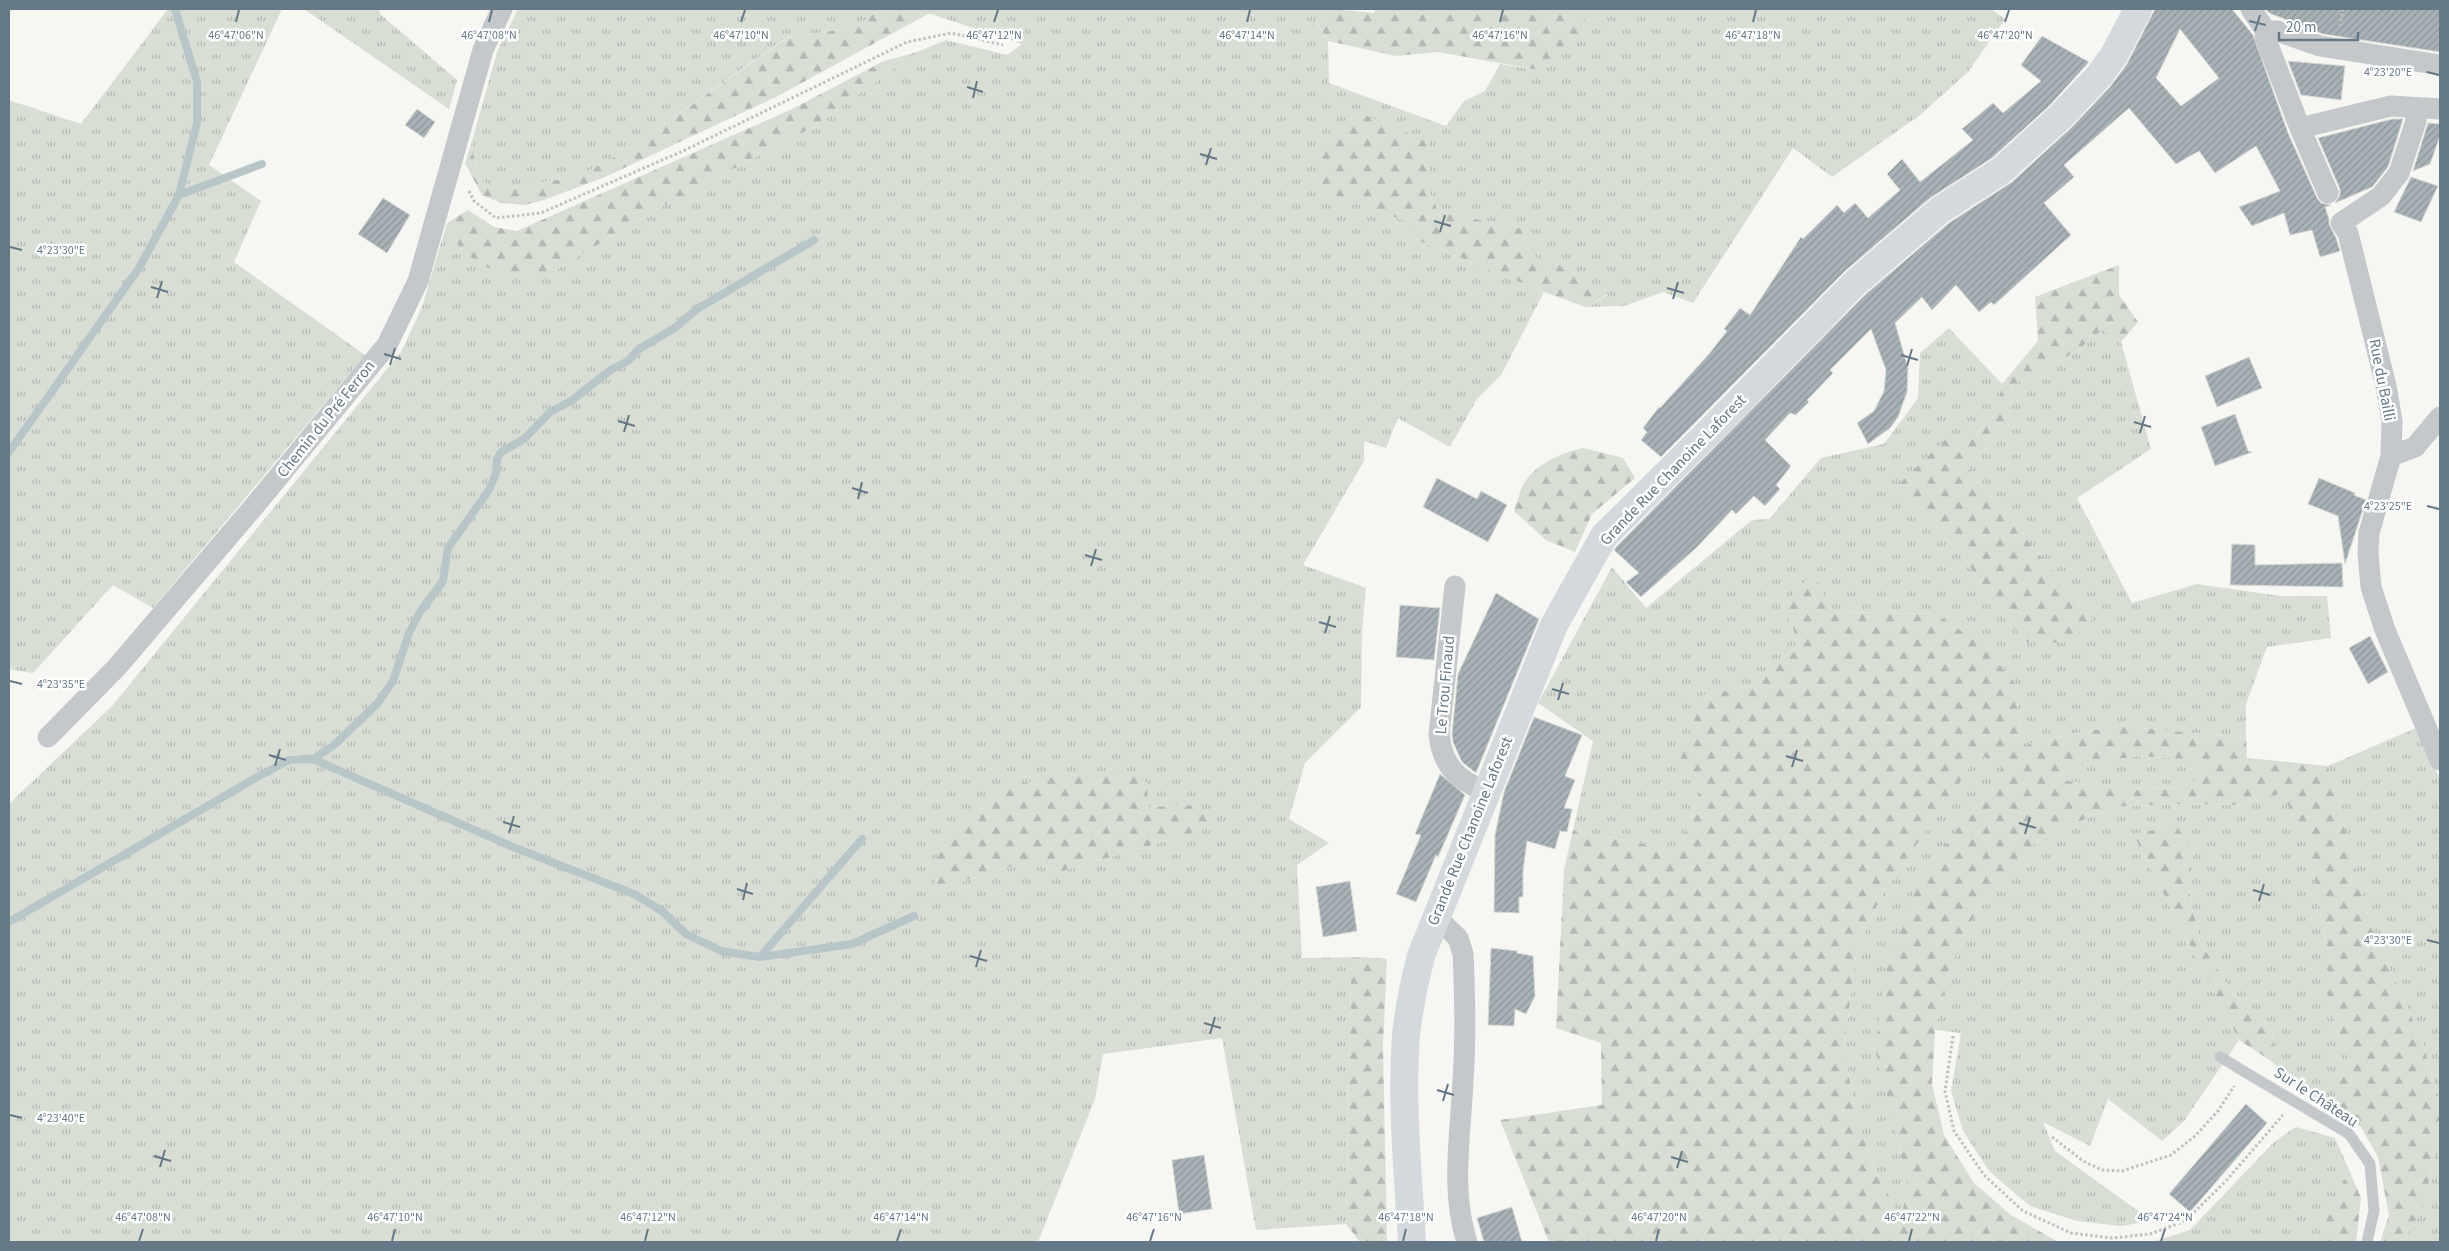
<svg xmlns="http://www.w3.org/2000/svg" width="2449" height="1251" font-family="'Source Sans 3',sans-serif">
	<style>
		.grass { fill: url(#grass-tufts); fill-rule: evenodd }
		.forest { fill: url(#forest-firs); fill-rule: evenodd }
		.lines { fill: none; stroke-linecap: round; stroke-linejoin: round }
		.stream { stroke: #b9c6c9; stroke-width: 8 }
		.building { fill: url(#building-hatch); stroke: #d8d8d5; fill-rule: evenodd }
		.path { stroke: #bec0c2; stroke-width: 3; stroke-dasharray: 2.5 2.5; stroke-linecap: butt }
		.service { stroke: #c4c8cb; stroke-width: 11 }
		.minor { stroke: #c4c8cb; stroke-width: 21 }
		.secondary { stroke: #d4d9dd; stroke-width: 28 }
		.ticks { fill: none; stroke: #657885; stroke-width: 2 }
		.labels { text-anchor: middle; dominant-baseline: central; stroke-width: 5; stroke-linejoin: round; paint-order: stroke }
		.street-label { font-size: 16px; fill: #657885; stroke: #fff }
		.ticks-label { font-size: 12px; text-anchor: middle; fill: #657885; stroke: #fff; stroke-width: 5; stroke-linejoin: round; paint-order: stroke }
	</style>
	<defs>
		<pattern id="grass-tufts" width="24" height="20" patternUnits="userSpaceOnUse" patternTransform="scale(1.25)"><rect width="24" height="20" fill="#d8ded4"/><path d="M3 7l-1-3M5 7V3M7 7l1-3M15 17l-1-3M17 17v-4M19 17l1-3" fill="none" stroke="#b3b9b2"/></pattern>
		<pattern id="forest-firs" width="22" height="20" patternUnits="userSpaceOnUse" patternTransform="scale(1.25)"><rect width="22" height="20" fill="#d8ded4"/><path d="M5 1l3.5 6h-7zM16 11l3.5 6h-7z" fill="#b3b9b2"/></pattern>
		<pattern id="building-hatch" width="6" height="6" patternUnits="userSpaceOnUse" patternTransform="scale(1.25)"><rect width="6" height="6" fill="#a8b1b6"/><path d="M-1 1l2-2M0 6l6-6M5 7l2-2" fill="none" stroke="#8c959a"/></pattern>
	</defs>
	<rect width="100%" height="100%" fill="#f6f6f3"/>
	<!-- grass -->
	<path class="grass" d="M168 9H282L209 165 261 201 234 262 365 355 153 608 113 585 33 673 9 669V100L81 124Z
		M304 9H379L380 14 457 80 449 109Z
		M518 9H880L856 27 786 38 629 149 577 177 528 184 500 192 480 180 471 145 497 52Z
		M937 9H1333L1317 23 1328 41 1329 83 1446 126 1464 101 1485 91 1500 64 1538 70 1582 37 1586 9H1991L2005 19 1968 72 1920 115 1832 177 1793 148 1693 303 1663 292 1624 306 1586 307 1608 295C1595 286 1582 276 1568 269 1541 254 1529 269 1523 229L1438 211 1430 193V143L1315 188 1405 221 1417 240 1544 292 1501 375 1477 399 1450 447 1398 418 1386 448 1364 441V461L1303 565 1366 588 1362 631 1361 707 1305 763 1289 819 1329 843 1297 865 1302 958 1363 957 1351 979 1346 1224 1256 1230 1222 1038 1103 1054 1095 1099 1038 1242H9V804L112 706 401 352 422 307 447 223 461 251 554 271 662 206 813 127 917 52 946 40 1007 55 1022 44 928 13ZM1005 787 1147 807 1194 805 1219 825 1059 872 1029 861 934 890 953 828 983 808Z
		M1949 328 2002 384 1996 413 1969 442 1898 485 1966 560 1996 609 2092 619 1966 465 2008 429 2012 385 2074 353 2102 329 2121 342 2151 449 2077 498 2132 603 2197 584 2280 596H2327L2331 638 2267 647 2246 704V738L2119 726 2065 735 2026 745 2019 719 2015 683 1937 614 1829 612 1814 573 1783 605 1799 643 1755 686 1703 695V783L1679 851 1573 830 1593 741 1538 703 1612 567 1646 608 1752 520 1769 519 1821 458 1884 444 1918 398 1920 353Z
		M2416 728 2440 779V1102L2422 1040 2372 930 2328 766Z
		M1978 754 2004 766 1992 791 1964 819 1893 1118 1907 1185 1901 1222 1872 1161 1857 1121 1844 1050 1857 947 1883 893Z
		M2137 756 2200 760 2210 773 2182 787 2130 790 2053 779 2076 766Z
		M2282 792 2308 845 2328 950V1008L2348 1059 2330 1110 2271 1061 2274 1050 2272 1031 2233 993 2200 942 2189 890 2193 851 2133 834 2239 1040 2184 1121 2162 1141 2108 1099 2090 1146 2043 1122 2055 1151 2152 1221 2120 1226 2077 1221 2030 1206 1989 1171 1963 1131 1951 1091 1961 1033 1935 1030 1949 973 1978 908 2038 840 2112 807 2176 804 2237 805Z
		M2296 1127 2335 1138 2349 1170 2322 1229 2311 1242H2152L2190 1230 2274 1142Z
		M2440 1128V1242H2403L2424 1206Z"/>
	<!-- forest -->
	<path class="forest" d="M880 9H937L776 97 605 177 541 201 524 205 501 203 482 195 465 163 471 145 480 180 500 192 528 184 577 177 629 149 787 38 855 27Z
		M1333 9 1374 13 1376 9H1586L1582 37 1565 53 1538 70 1438 52 1396 56 1328 41 1317 22Z
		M917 52 813 127 662 206 554 271 505 278 461 251 447 223 468 210 494 227 517 231 790 110 884 61Z
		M1367 116 1430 143V193L1438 211 1523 229C1529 269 1541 254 1568 269 1582 276 1595 286 1608 294L1586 307 1544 292 1417 240 1405 221 1315 188 1319 153 1343 122Z
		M2119 265V295L2138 322 2121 342 2102 330 2074 353 2012 385 2008 429 1966 465 2092 619 2070 643 2027 642 1996 609 1966 560 1898 485 1949 436 1969 442 1996 413 2002 384 2038 341 2035 297Z
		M1583 448 1623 458 1635 478 1592 514 1575 552 1546 540 1514 511C1517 503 1519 493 1523 485 1535 464 1561 453 1583 448Z
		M1814 572 1830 612 1937 614 1980 644 2015 683 2019 719 2026 745 2065 735 2119 726 2246 738 2247 758 2328 766 2372 930 2422 1040 2440 1102V1128L2424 1206 2403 1242H2380L2389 1215 2378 1157 2361 1127 2330 1110 2348 1059 2328 1008V950L2308 845 2282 793 2237 805 2176 804 2112 807 2038 840 1978 908 1949 973 1935 1030 1932 1084 1944 1135 1974 1183 2011 1215 2058 1242H1549L1500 1120 1602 1105 1601 1043 1556 1028 1564 870 1573 830 1679 851 1703 783 1680 761 1703 695 1755 686 1799 643 1783 605ZM1979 754 2003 766 1992 791 1964 819 1915 888 1887 966 1875 1049 1893 1118 1907 1185 1901 1221 1872 1161 1857 1121 1844 1050 1857 947 1883 893ZM2137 756 2199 760 2209 773 2182 787 2131 790 2054 779 2076 766Z
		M1131 771 1148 783 1147 807 1194 805 1220 825 1059 872 1029 861 934 890V863L953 827 983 808 1005 787 1076 773Z
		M2177 826 2193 851 2189 890 2200 942 2233 993 2272 1031 2274 1050 2271 1061 2239 1040 2133 834Z
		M1363 957 1387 959 1383 1045 1387 1242H1360L1346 1224 1351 979Z
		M2349 1170 2361 1198 2356 1242H2311L2322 1229Z"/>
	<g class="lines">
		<!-- stream -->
		<path class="stream" d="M179 195 262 164
			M9 452 139 268 179 195 197 123V82L175 9
			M313 759 513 847 634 894 662 911 686 934 721 951 760 957 852 944 914 916
			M9 922 252 780 289 760 313 759 334 745 377 704 393 681 409 633 420 612 443 581 448 548 489 490 496 473 497 459 501 452 524 439 550 412 571 401 612 369 628 361 639 349 676 327 697 309 814 240
			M760 957 862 839"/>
	</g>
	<!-- building -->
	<path class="building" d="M2155 9H2232L2253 35 2288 133 2317 198 2321 203 2331 205 2325 207 2329 219V224L2336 238 2340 251 2320 257 2312 230 2290 235 2284 213 2252 226 2239 207 2280 191 2256 146 2215 173 2199 151 2176 164 2129 108 2064 165 2074 177 2044 203 2071 235 1994 305 1991 302 1979 312 1956 285 1932 310 1922 297 1895 323 1908 368 1907 392 1898 417 1890 428 1868 444 1857 423 1874 411 1884 391 1886 370 1871 329 1830 370 1833 373 1807 400 1809 402 1796 415 1790 413 1765 440 1791 466 1776 485 1780 489 1765 506 1754 496 1736 514 1732 510 1696 548 1641 597 1626 582 1639 573 1614 550 1617 546 1866 294 1949 223 2012 182 2071 128 2110 87 2127 64ZM2180 29 2219 78 2181 106 2156 78Z
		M2266 9H2440V52L2323 34 2269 13Z
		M2042 36 2089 62 2049 106 1992 158 1930 198 1845 271 1661 457 1641 440 1647 432 1643 428 1659 407 1660 408 1709 354 1727 331 1724 329 1740 308 1750 315 1801 237 1803 239 1837 205 1844 213 1855 203 1868 218 1900 190 1887 174 1902 159 1920 182 1973 140 1962 129 1993 103 2003 113 2041 81 2021 65Z
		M2288 61 2345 66 2341 100 2301 95Z
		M417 109 435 122 424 138 405 125Z
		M2392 119H2403L2388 167 2372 187 2335 203 2340 195V189L2318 138Z
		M2428 123 2440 124V136L2430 164 2413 171Z
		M2411 177 2438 186 2421 222 2394 212Z
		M383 198 410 215 387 253 358 234Z
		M2249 357 2262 388 2217 407 2205 376Z
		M2235 414 2248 451 2252 452 2215 466 2201 427Z
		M1437 478 1477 499 1481 491 1507 505 1488 542 1423 507Z
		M2319 478 2355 493 2354 495 2366 500 2345 564 2338 516 2308 504Z
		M2232 544 2255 545V565L2342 563 2343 587 2230 585Z
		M1496 593 1539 619 1476 773 1462 762 1453 742 1452 734 1458 674Z
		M1400 605 1440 608 1434 660 1396 657Z
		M2370 636 2388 672 2368 684 2349 648Z
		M1534 717 1582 735 1565 776 1575 780 1564 808 1572 809 1567 832 1560 831 1555 849 1527 841 1523 871V897H1519V913L1494 912 1495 835 1504 792Z
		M1440 774 1465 795 1438 857 1436 855 1416 902 1396 894 1421 835 1415 834Z
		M1350 881 1357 931 1323 937 1316 887Z
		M1491 948 1517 951V953L1533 956 1535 996 1526 1014 1515 1009 1514 1026 1488 1025Z
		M2246 1104 2267 1123 2190 1212 2169 1194Z
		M1204 1155 1212 1209 1179 1214 1172 1160Z
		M1512 1207 1522 1242H1484L1477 1218Z"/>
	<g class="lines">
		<!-- path -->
		<path class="path" d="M2340 26 2343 9
			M469 191 474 201 496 218 541 213 683 151 907 42 951 33 1003 45
			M1953 1036 1945 1091 1954 1131 1984 1175 2023 1211 2071 1233 2112 1238 2150 1234 2185 1221 2225 1182 2283 1115
			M2052 1137 2083 1161 2102 1170 2122 1171 2171 1155 2195 1136 2218 1111 2234 1086"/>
		<!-- service -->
		<path class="service" d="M2220 1057 2349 1134 2370 1164 2374 1211 2367 1242"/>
		<!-- minor -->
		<path class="minor" d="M2251 9 2266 31 2265 37 2300 128 2328 193
			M2266 31H2277L2320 46 2440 65
			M2415 108 2416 121 2399 173 2381 196 2341 223 2348 233 2386 386 2392 421 2391 456 2369 533 2368 553 2371 587 2385 630 2440 760
			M2300 128 2391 106 2440 109
			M2391 456 2415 447 2440 417
			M1455 586 1439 734C1442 765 1457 780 1485 791
			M48 737 117 667 256 504 387 345 418 281 483 50 502 9
			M1435 916 1458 938 1463 954C1465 996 1466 1038 1463 1080 1461 1132 1450 1191 1467 1242"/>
		<!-- secondary -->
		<path class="secondary" d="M1412 1242C1408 1174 1401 1104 1406 1035 1409 1008 1414 982 1421 956L1554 625 1604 536 1715 426 1855 283 1940 210 2002 170 2060 117 2099 76 2114 55 2138 9"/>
	</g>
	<!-- ticks -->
	<path class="ticks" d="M2249 21 2266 25M236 22 239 10M489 22 492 10M741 22 745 10M994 22 998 10M1247 22 1250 10M1500 22 1503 10M1753 22 1756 10M2005 22 2009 10M2255 31 2260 15M2427 72 2439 75M967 87 983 92M973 98 977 81M1200 154 1217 159M1206 165 1211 148M1434 221 1451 226M1440 232 1445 215M10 247 22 250M151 287 168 292M1667 288 1684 293M157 298 162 281M1673 299 1678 282M384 354 401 359M1901 355 1918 360M390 365 395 348M1907 366 1912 349M618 421 635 426M2134 422 2151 427M624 432 629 415M2140 433 2145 416M852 488 868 493M858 499 862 482M2427 506 2439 509M1085 555 1102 560M1091 566 1096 549M1319 622 1336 627M1325 633 1330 616M10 681 22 684M1552 689 1569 694M1558 700 1563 683M269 755 286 760M1786 756 1803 761M275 766 280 749M1792 767 1797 750M503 822 520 827M2019 823 2036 828M509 833 514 816M2025 834 2030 817M737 889 753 894M2253 890 2270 895M743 900 747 883M2259 901 2264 884M2427 940 2439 943M970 956 987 961M976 967 981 950M1204 1023 1221 1028M1210 1034 1215 1017M1437 1090 1454 1095M1443 1101 1448 1084M10 1115 22 1118M154 1156 171 1161M1671 1157 1688 1162M160 1167 165 1150M1677 1168 1682 1151M139 1241 143 1229M392 1241 395 1229M645 1241 648 1229M897 1241 901 1229M1150 1241 1154 1229M1403 1241 1406 1229M1656 1241 1659 1229M1909 1241 1912 1229M2161 1241 2165 1229"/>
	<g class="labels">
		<!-- street labels -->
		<g class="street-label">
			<text transform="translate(2382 380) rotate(79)">Rue du Bailli</text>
			<text transform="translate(326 419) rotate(-51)">Chemin du Pré Ferron</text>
			<text transform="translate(1673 470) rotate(-46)">Grande Rue Chanoine Laforest</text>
			<text transform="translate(1445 685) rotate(-85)">Le Trou Finaud</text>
			<text transform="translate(1470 831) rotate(-68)">Grande Rue Chanoine Laforest</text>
			<text transform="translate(2316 1097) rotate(33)">Sur le Château</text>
		</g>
	</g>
	<g class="ticks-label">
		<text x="236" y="39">46°47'06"N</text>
		<text x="489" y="39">46°47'08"N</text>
		<text x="741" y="39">46°47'10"N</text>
		<text x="994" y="39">46°47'12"N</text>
		<text x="1247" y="39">46°47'14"N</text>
		<text x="1500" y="39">46°47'16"N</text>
		<text x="1753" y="39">46°47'18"N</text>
		<text x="2005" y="39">46°47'20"N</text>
		<text x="2388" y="76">4°23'20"E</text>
		<text x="61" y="254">4°23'30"E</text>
		<text x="2388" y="510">4°23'25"E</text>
		<text x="61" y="688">4°23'35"E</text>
		<text x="2388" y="944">4°23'30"E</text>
		<text x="61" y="1122">4°23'40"E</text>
		<text x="143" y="1221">46°47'08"N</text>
		<text x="395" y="1221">46°47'10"N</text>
		<text x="648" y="1221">46°47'12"N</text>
		<text x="901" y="1221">46°47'14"N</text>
		<text x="1154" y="1221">46°47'16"N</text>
		<text x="1406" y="1221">46°47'18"N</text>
		<text x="1659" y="1221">46°47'20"N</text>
		<text x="1912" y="1221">46°47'22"N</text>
		<text x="2165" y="1221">46°47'24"N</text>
	</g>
	<!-- border -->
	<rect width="2449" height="1251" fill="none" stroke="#657885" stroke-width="20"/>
	<!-- scale -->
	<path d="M2279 32v8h79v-8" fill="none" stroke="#657885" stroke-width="2.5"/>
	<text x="2286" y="32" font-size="15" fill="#657885" stroke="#ffffff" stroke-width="4" paint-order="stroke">20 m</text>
</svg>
